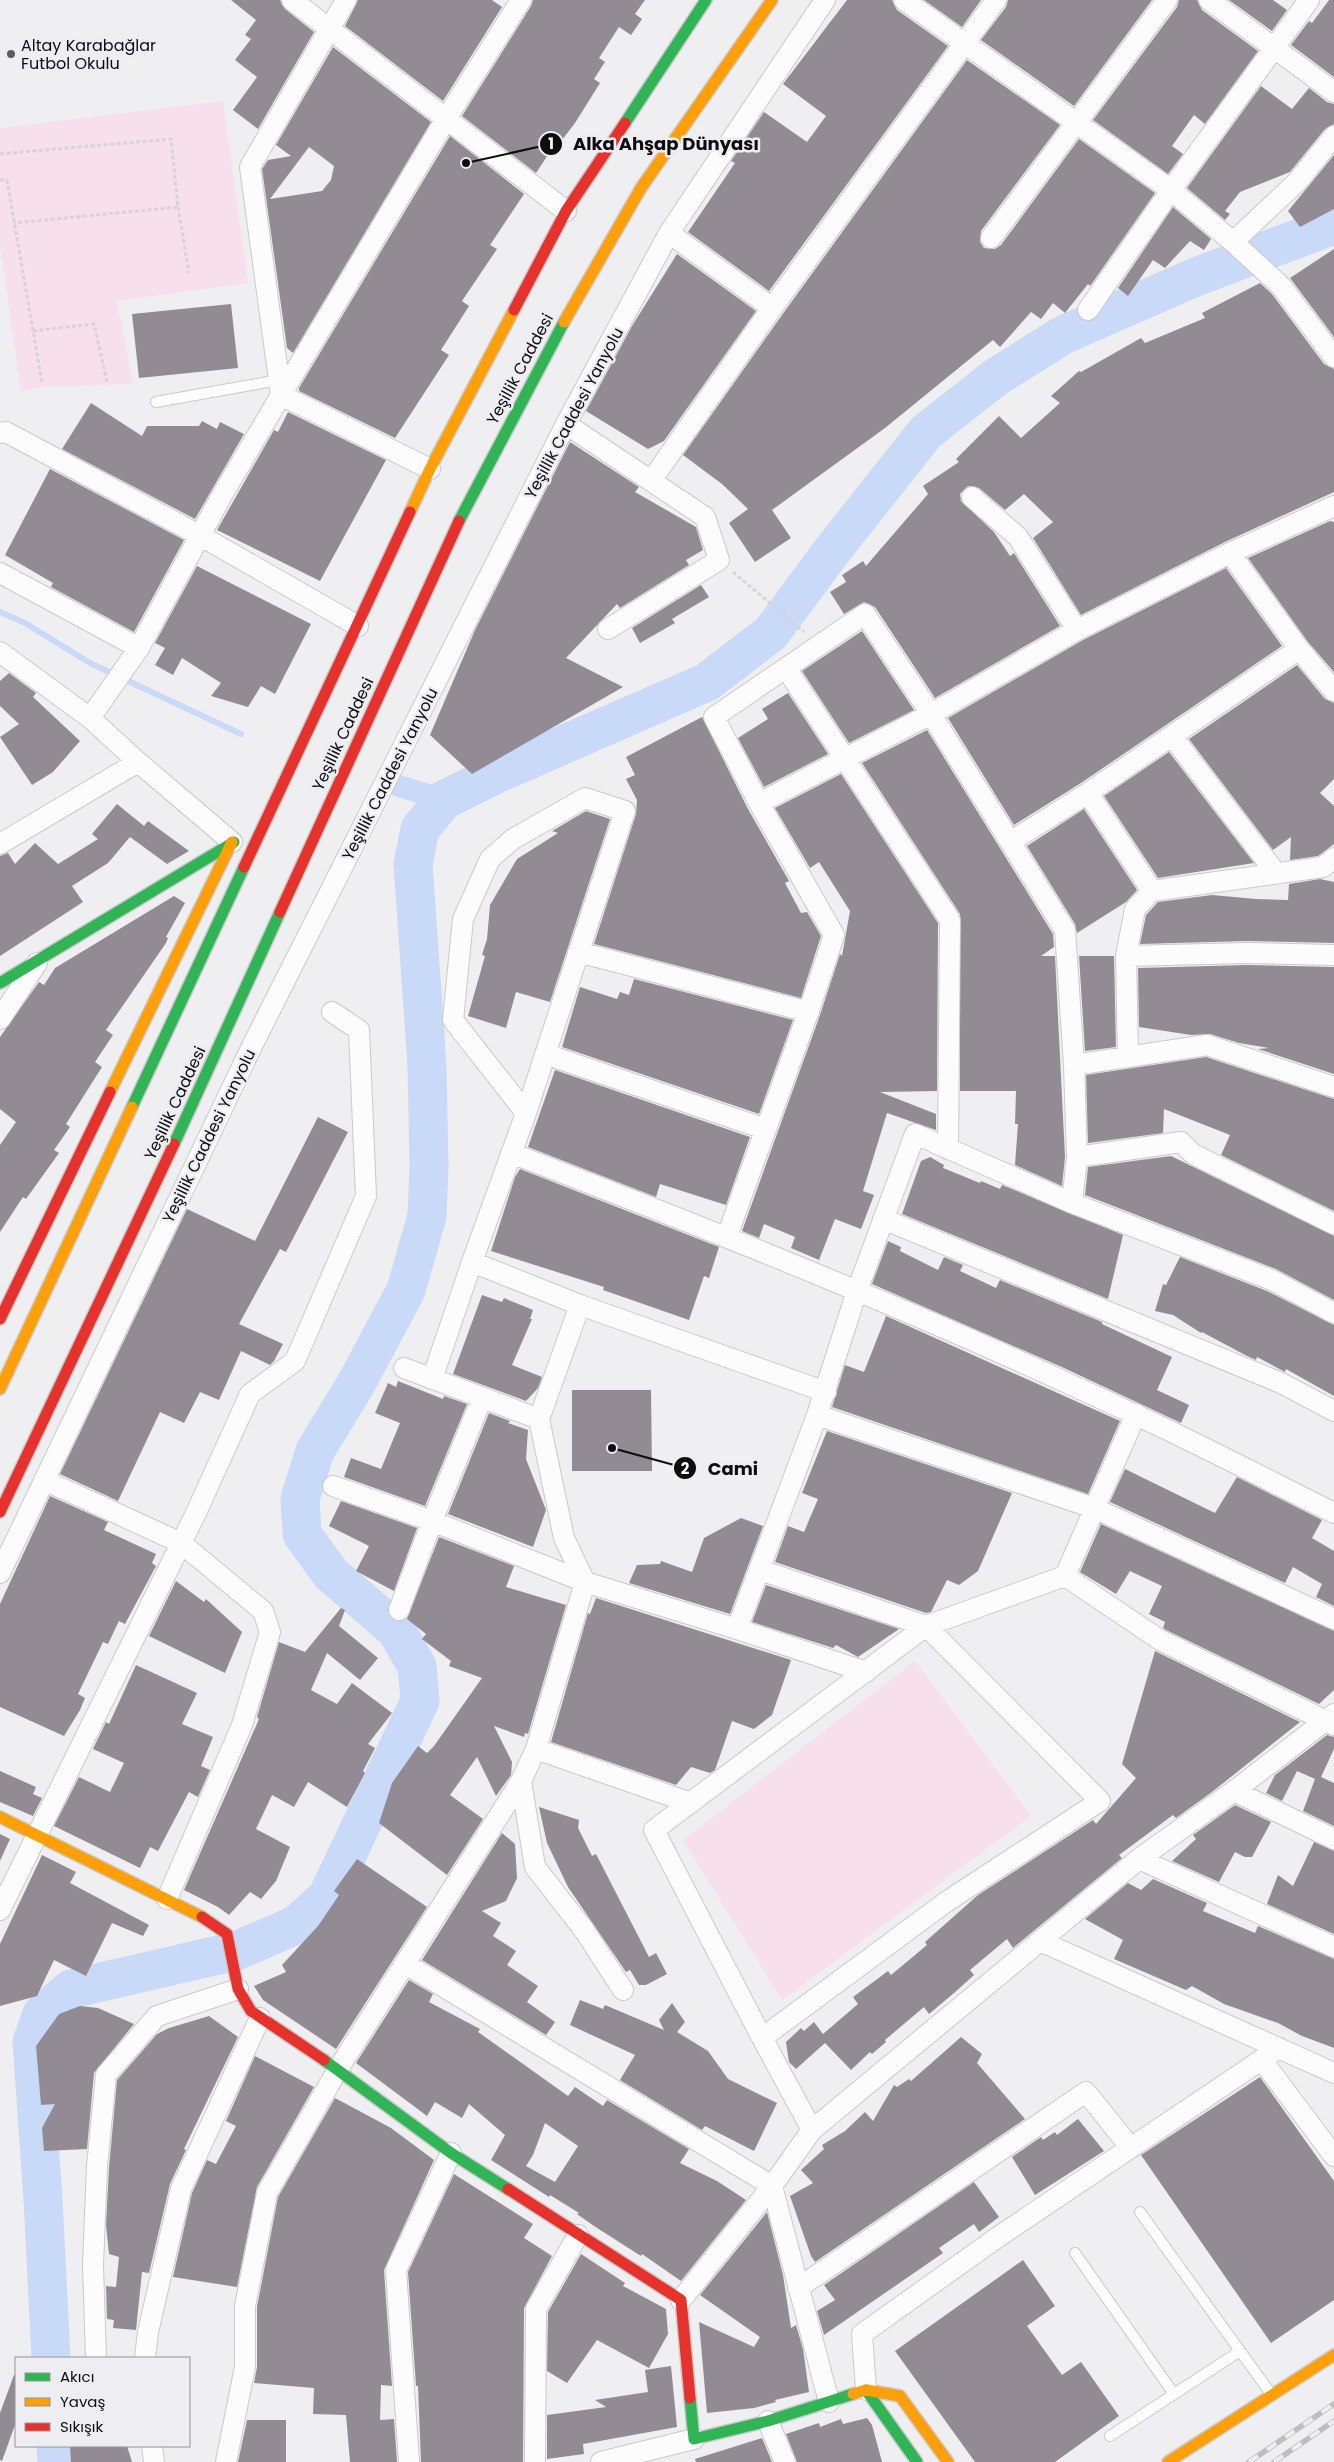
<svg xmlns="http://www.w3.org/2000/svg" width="1334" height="2462" font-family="Poppins,sans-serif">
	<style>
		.park { fill: #f7dfec }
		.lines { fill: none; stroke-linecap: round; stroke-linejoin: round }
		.stream { stroke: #c8daf8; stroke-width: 6 }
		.canal { stroke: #c8daf8; stroke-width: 22 }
		.river { stroke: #c8daf8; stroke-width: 39 }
		.building { fill: #938b94; fill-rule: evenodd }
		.lane-casing { stroke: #cac9cb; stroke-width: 12 }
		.street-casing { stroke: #cac9cb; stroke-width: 22 }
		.fast-casing { stroke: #cac9cb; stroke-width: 14 }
		.slow-casing { stroke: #cac9cb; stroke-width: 14 }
		.jam-casing { stroke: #cac9cb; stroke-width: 14 }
		.path { stroke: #d5d4d6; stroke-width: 3; stroke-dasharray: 4 2.5; stroke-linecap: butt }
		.lane { stroke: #fdfcfd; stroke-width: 10 }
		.street { stroke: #fdfcfd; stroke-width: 20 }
		.fast { stroke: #30b455; stroke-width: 11 }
		.slow { stroke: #ff9f0a; stroke-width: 11 }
		.jam { stroke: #e5322d; stroke-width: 11 }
		.rail-casing { stroke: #bfbebf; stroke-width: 5.5 }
		.rail { stroke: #eeedf1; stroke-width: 4; stroke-dasharray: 11; stroke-linecap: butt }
		.poi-dot { fill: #5c5c5d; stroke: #eeedf1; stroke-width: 2 }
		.labels { text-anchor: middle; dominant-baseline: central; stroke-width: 5; stroke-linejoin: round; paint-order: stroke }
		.poi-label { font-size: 16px; fill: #0d0d0e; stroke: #eeedf1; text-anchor: start }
		.street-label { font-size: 16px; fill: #0d0d0e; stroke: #eeedf1 }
		.leader { fill: none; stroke: #0d0d0e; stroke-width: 2 }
		.callout-dot { fill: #0d0d0e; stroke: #eeedf1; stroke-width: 2 }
		.mark-label { font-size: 15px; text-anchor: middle; font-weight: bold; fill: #fff }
		.callout-label { font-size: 18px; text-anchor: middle; font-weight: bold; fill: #0d0d0e; stroke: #eeedf1; stroke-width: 5; stroke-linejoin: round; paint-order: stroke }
	</style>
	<rect width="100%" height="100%" fill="#efeef0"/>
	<!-- park -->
	<path class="park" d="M223 101 248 283 117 301 133 384 44 387 21 391 0 244V128Z
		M915 1661 1031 1816 782 2000 683 1840Z"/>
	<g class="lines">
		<!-- stream -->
		<path class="stream" d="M0 612 25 623 90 663 241 734"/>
		<!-- canal -->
		<path class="canal" d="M399 786 444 800"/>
		<!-- river -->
		<path class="river" d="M51 2358 43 2199 32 2042 42 2014 71 1989 236 1951 296 1925 327 1897 420 1701 417 1666 396 1630 331 1574 302 1534 300 1499 315 1451 357 1382 406 1290 427 1216 429 1167 427 1065 413 864 420 829 444 800 494 775 707 682 771 633 831 552 926 432 996 377 1063 335 1198 276 1334 225
			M56 2446 57 2462"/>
	</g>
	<!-- building -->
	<path class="building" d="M231 0H280L285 9 314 32 258 129 233 110 257 77 235 60 251 39 245 35 256 20Z
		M358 0H492L502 7 443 101 345 26Z
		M533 0H645L635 14 642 19 631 35 619 27 599 58 605 62 594 79 600 83 575 123 562 140 559 138 536 173 462 116 531 6Z
		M847 0H892L897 10 948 46 769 291 688 232 735 163 731 161 764 112 807 142 826 116 783 84Z
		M924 0H981L962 27Z
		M1008 0H1152L1074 106 981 40 1006 7Z
		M1179 0H1197L1202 10 1258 51 1205 124 1194 115 1172 146 1183 154 1168 174 1093 120 1177 7Z
		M1229 0H1273L1287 10 1272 31Z
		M1329 0H1334V77L1291 45 1309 21 1312 23Z
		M333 47 431 122 293 353 287 348 262 169 268 160 291 156 276 145ZM309 147 334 166 331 180 322 191 270 199Z
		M967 60 1060 125 981 231 980 242 984 248 995 249 1001 245 1079 139 1155 193 1093 282 1090 286 1088 284 1065 313 1053 303 1041 319 1031 312 1000 347 993 340 885 428 772 510 791 538 755 562 729 523 748 509 722 484 683 455 782 315Z
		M1261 86 1292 109 1309 88 1327 102 1334 104V124L1325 129 1290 172 1240 192 1225 211 1230 214 1225 220 1187 188Z
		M450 136 524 194 490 245 497 249 462 301 469 306 441 350 449 355 395 438 299 391V388Z
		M1334 155V209L1300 227 1288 211Z
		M1173 207 1211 239 1204 250 1190 241 1165 268 1153 260 1128 296 1118 288Z
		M1334 249V337L1290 278Z
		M677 254 756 311 664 441 648 449 586 411 632 326Z
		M1260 283 1272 294 1324 364 1334 369V492L1225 542 1081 615 1033 538 1053 522 1024 494 1005 510 979 488 968 486 960 494 961 501 994 532 1010 556 1014 553 1060 626 935 698 875 607 864 602 844 614 830 592 846 582 842 575 863 561 866 566 928 494 923 486 959 462 956 459 999 416 1021 438 1060 403 1051 396 1079 371 1081 372 1141 338 1145 343 1205 318 1202 313Z
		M231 304 238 368 139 378 132 314Z
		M91 403 142 436 147 426H199L202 421 217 429 220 422 244 434 195 519 62 449Z
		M288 412 386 460 320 581 217 530 274 430 278 432Z
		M570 442 639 487 635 492 696 527 703 550 686 560 689 565 620 608 617 604 566 658 623 687 472 774 430 735 475 630Z
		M50 469 184 540 134 632 51 587 53 583 5 555Z
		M1330 521 1334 522V672L1308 642 1248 558Z
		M197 566 311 624 275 694 261 686 248 707 211 696 221 683 182 658 173 675 155 665 165 648 155 643Z
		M1226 568 1282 646 1081 783 1014 825 948 718 1083 640Z
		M701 585 709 597 672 619 675 623 640 643 632 628Z
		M862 631 914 710 849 743 802 671Z
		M1297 665 1325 699 1334 703V779L1320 793 1334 806V844L1318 856 1290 860 1291 837 1273 850 1189 739Z
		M9 673 36 693 33 697 80 741 53 772 32 785 0 737 19 724 0 706V681Z
		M788 693 828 754 764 787 738 738 768 719 762 709Z
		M702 717 748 809 789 881 785 883 801 913 807 912 821 936 801 998 594 944 636 814 637 800 626 779 635 775 626 757Z
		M927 730 1053 934 1054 947 1041 956H1055L1065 1157 1062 1186 1015 1165 1018 1124H1015L1016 1091H960V914L862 763Z
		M1169 752 1254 863 1158 878 1104 796Z
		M841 774 938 923 937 1091 880 1092 936 1114V1130L887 1113 863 1191 874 1195 861 1229 835 1219 819 1260 791 1248 795 1237 764 1224 759 1238 742 1231 820 1015 840 954 842 956 850 911 819 862 810 868 775 808Z
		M117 804 144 826 148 821 189 851 167 864 130 837 108 863 72 886 83 902 0 956V856L8 853 15 864 35 843 58 864 98 839 92 834Z
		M1084 809 1137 890 1126 902 1077 933 1075 924 1027 846Z
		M586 811 610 819 550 1002 516 992 506 1028 468 1016 485 956 482 955 487 939 490 905 517 859 558 833 552 831Z
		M1320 879 1334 882V943L1247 941 1140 944 1146 915 1158 902 1212 895 1256 899 1288 900 1289 884Z
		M174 896 185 903 166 937 168 938 166 943 106 1030 113 1035 95 1062 102 1067 66 1124 70 1127 54 1150 59 1153 26 1199 23 1197 0 1232V1145L16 1122 0 1109V1037L39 982 44 985 55 968Z
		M1079 956H1114L1116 1047 1085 1051Z
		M1247 965 1334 967V1074L1258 1049 1269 1048 1239 1043 1210 1034 1191 1035 1139 1027 1138 968Z
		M634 979 793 1020 759 1114 562 1047 580 987 617 999 620 992 629 995Z
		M1206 1057 1334 1099V1211L1221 1155 1230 1135 1164 1109 1163 1133 1088 1143 1086 1075Z
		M555 1070 750 1137 726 1205 660 1184 656 1197 528 1147Z
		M318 1117 348 1132 286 1252 280 1249 239 1324 283 1344 274 1361 270 1365 241 1351 219 1400 200 1392 184 1423 160 1412 118 1501 60 1474 187 1209 255 1241Z
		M1171 1156 1334 1236V1300L1276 1269 1085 1195 1088 1167Z
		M930 1157 944 1165 943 1168 980 1183 981 1181 1000 1189 1002 1185 1123 1235 1108 1299 902 1214 921 1161Z
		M520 1169 719 1247 709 1278 704 1276 689 1320 603 1290 604 1287 491 1251 515 1177Z
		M888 1241 901 1247 900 1251 938 1270 944 1257 963 1265 960 1271 996 1288 1000 1280 1102 1322V1324L1172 1357 1157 1390 1189 1405 1181 1423 1064 1368 872 1284Z
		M1180 1257 1267 1291 1334 1325V1396L1286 1369 1285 1372 1257 1357 1256 1360 1247 1356 1202 1332 1201 1333 1173 1315 1155 1311 1163 1284 1166 1285Z
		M482 1295 502 1302 504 1298 533 1310 530 1319H532L512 1365 542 1377 538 1388 526 1401 453 1374Z
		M886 1316 1120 1421 1088 1494 832 1407 845 1365 864 1372Z
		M398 1381 443 1399 444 1396 467 1404 425 1506 344 1477 351 1458 381 1469 400 1423 375 1413 388 1383 396 1387Z
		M572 1390H651L652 1471H572Z
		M489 1413 510 1421 508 1423 528 1430 526 1459 546 1510 533 1547 448 1514Z
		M827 1431 1012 1493 978 1571 959 1585 947 1580 931 1612 926 1613 775 1562 788 1526 804 1532 818 1499 802 1493Z
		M1125 1469 1215 1513 1237 1477 1322 1520 1312 1538 1334 1551V1606L1316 1597 1322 1584 1293 1567 1285 1583 1110 1502Z
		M50 1496 108 1522 104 1530 156 1554 152 1563 156 1566 125 1624 119 1621 108 1644 103 1642 78 1694 85 1698 80 1710 64 1736 0 1707V1604Z
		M341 1501 417 1528 394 1591 356 1571 369 1546 329 1526Z
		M741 1518 763 1526 730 1614 629 1583 637 1565 660 1564 661 1561 692 1572 704 1538Z
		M1101 1524 1334 1631V1690L1319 1704 1166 1630 1163 1628 1165 1622 1149 1614 1162 1586 1130 1571 1116 1594 1080 1572Z
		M439 1537 514 1566 506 1587 566 1605 528 1734 525 1733 524 1737 494 1726 512 1762 511 1775 496 1796 477 1757 450 1795 483 1819 447 1875 379 1823 392 1783 418 1746 427 1753 434 1746 482 1678 449 1666 451 1661 422 1639 426 1634 407 1619Z
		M176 1581 204 1602 206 1599 242 1632 225 1673 149 1636Z
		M766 1585 899 1629 858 1657 836 1645 833 1648 752 1622Z
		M596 1598 791 1660 772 1715 754 1729 732 1721 715 1770 710 1773 691 1767 676 1785 551 1742 588 1613 590 1614Z
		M341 1608 345 1610 339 1626 378 1658 360 1680 327 1653 311 1690 337 1704 352 1683 392 1713 368 1744 375 1748 363 1771 365 1773 347 1807 308 1782 294 1807 272 1795 256 1829 290 1847 276 1881 261 1899 250 1892 229 1915 218 1907 184 1890 259 1719 257 1717 279 1642 305 1652Z
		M1155 1651 1300 1722 1212 1792 1176 1818 1173 1815 1119 1855 1122 1858 1013 1948 1007 1939 970 1970 974 1975 954 1993 929 2014 924 2007 885 2040 886 2042 872 2054 870 2052 851 2070 825 2043 796 2069 789 2062 786 2042 801 2028 804 2031 814 2022 823 2034 858 2004 853 1997 888 1971 891 1975 927 1945 925 1942 978 1895 1093 1820 1096 1824 1136 1778 1122 1764Z
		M136 1665 197 1693 182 1724 213 1737 201 1766 210 1770 198 1797 189 1792 158 1851 150 1847 140 1868 54 1826 79 1777 110 1792 124 1763 93 1749 106 1722 109 1724Z
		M1327 1735 1334 1737V1749L1321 1777 1334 1783V1826L1303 1811 1315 1779 1297 1771 1282 1801 1266 1793 1275 1775Z
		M0 1771 36 1787 33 1794 42 1798 33 1816 0 1802Z
		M1235 1805 1271 1822 1252 1857H1245L1235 1852 1219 1882 1172 1861 1196 1839 1193 1835Z
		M539 1807 579 1820 578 1828 592 1856 596 1854 649 1957 656 1953 667 1974 646 1985H639L630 1970 626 1972 568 1887 547 1843Z
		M502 1833 515 1844 517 1878 506 1901 482 1911 501 1923 493 1936 516 1951 507 1965 538 1986 527 2002 555 2022 546 2035 422 1960Z
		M0 1834 10 1839 0 1861Z
		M1314 1842 1334 1851V1934L1267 1904 1278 1875 1293 1886Z
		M42 1855 76 1872 70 1883 149 1925 143 1936 112 1923 86 1976 54 1960 37 1996 0 2006V1944Z
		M357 1859 427 1907 336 2049 263 2000 254 1986 286 1972 282 1965 318 1926 339 1895 334 1891Z
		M1153 1879 1207 1903 1203 1911 1255 1933 1258 1926 1334 1959V2048L1302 2036 1278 2023 1224 2004 1192 1986 1186 1990 1114 1959 1123 1940 1085 1919 1128 1883 1141 1890Z
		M409 1980 433 1994 429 2002 480 2029 478 2032 568 2096 575 2087 603 2106 607 2100 689 2149 680 2163 717 2181 746 2200 681 2281 642 2254 641 2256 594 2226 577 2214 579 2213 550 2195 549 2197 491 2160 505 2135 469 2104 462 2118 435 2102 427 2116 356 2063ZM545 2123 578 2146 555 2182 526 2166 533 2155Z
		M580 2000 603 2009 605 2005 664 2030 659 2020 672 2003 685 2022 677 2032 708 2051 728 2079 777 2103 754 2151 705 2126 702 2130 620 2080 635 2055 570 2025Z
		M80 2006 98 2008 134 2024 94 2073 87 2149 44 2151 42 2128 55 2104 41 2105 36 2046 59 2014Z
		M209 2016 238 2037 184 2149 186 2150 170 2184 149 2273 142 2272 136 2330 113 2328 114 2320 107 2319 106 2286 116 2287 119 2257 109 2254 106 2225 109 2167 117 2080 157 2034 169 2028Z
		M961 2037 982 2054 977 2063 1025 2119 815 2262 811 2256 790 2196 813 2183 801 2170 824 2149 822 2145 845 2131 865 2112 873 2121 894 2085 897 2087 909 2079 911 2081Z
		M255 2056 314 2087 257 2187 237 2287 173 2277 192 2193 207 2160 216 2164 236 2126 226 2121Z
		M1260 2077 1334 2181V2300L1271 2343 1141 2155Z
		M335 2098 391 2128 434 2160 384 2270 392 2386 381 2385 380 2420 394 2419 397 2462H350L346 2415 313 2414 314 2388 254 2383 257 2367V2307L278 2197Z
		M1078 2119 1104 2151 1035 2195 1012 2157 1041 2137 1043 2140 1055 2132 1057 2135Z
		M454 2174 533 2224 524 2238 552 2256 524 2308 523 2462H421L418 2386H416L408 2272Z
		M974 2182 999 2217 979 2232 974 2224 939 2248 943 2253 824 2335 817 2311 835 2300 824 2285Z
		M767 2212 783 2275 791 2328 796 2325 803 2349 809 2392 775 2400 776 2402 754 2408 707 2413 699 2322 754 2347 760 2337 700 2295Z
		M581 2254 625 2283 623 2286 666 2309 668 2334 649 2368 597 2340 567 2383 547 2371 548 2312Z
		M1023 2260 1055 2306 1027 2326 1062 2375 1081 2362 1119 2416 1055 2462H975L895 2351Z
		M671 2366 677 2427 583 2444 584 2454 547 2459V2415L606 2407 595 2400 648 2392 645 2370Z
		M14 2375H16V2422L2 2461 0 2460V2413Z
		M867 2418 872 2425 882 2462H797L786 2434 819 2423 820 2427 841 2419 843 2424Z
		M247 2420H286V2462H238Z
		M762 2438 772 2462H696L695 2459Z
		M70 2446H127L132 2462H71Z"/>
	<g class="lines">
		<!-- lane casing -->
		<g class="lane-casing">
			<path id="lane" d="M156 402 279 380
				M1140 2212 1271 2394
				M1075 2253 1174 2394
				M1110 2436 1240 2351"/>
		</g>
		<!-- street casing -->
		<g class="street-casing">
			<path id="street" d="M292 0 566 211
				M346 0 250 167 281 395 430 469
				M904 0 1171 190 1233 242 1281 286 1334 357
				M1209 0 1334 92
				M669 233 772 308 996 0
				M991 238 1167 0
				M1233 242 1298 181 1334 136
				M1088 310 1171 190 1309 0
				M566 424 705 517 719 560 608 629
				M0 433 6 432 201 536 358 626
				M651 481 772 308
				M972 497 1018 537 1077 630
				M1230 553 1299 649 1334 691
				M0 573 139 648
				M0 652 90 718 138 762 232 842
				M786 668 950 920 948 1149
				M90 718 139 648 221 497 281 395 446 119 521 0
				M1172 736 1275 872
				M759 803 931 714 1077 630 1230 553 1334 506
				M1010 842 1088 793
				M0 844 138 762
				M1152 891 1323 867 1334 858
				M578 952 809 1012
				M1126 956 1247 953 1334 955
				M0 1019 37 963
				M545 1054 765 1129
				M1128 1057 1126 956 1135 909 1152 891 1088 793 1299 649
				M1074 1065 1207 1045 1334 1087
				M511 1153C722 1234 932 1318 1136 1415 1203 1446 1268 1480 1334 1513
				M1077 1157 1181 1142 1193 1154 1334 1224
				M883 1219 1281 1383 1334 1411
				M727 1237C762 1136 802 1037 834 935L759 803 714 717 865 614 931 714 1065 930 1074 1065 1077 1157 1072 1203
				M580 1305 826 1392
				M404 1368 539 1419
				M432 1379 472 1262
				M817 1415 1094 1508 1334 1619
				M44 1480 181 1543 263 1611 270 1632 242 1725 167 1899
				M333 1486 432 1521 585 1582 737 1629 866 1672
				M760 1570 926 1626 1100 1801 946 1902 762 2038 654 1830 926 1626 1065 1576 1136 1414
				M0 1573 253 1044 566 424 669 233 825 0
				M1065 1576 1160 1640 1334 1725
				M399 1610 432 1521 482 1398
				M737 1629 817 1415 857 1291 915 1134 1072 1203 1272 1280 1334 1313
				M536 1749 691 1803
				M521 1781 535 1867 584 1930 623 1990
				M1234 1791 1334 1839
				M1139 1859 1334 1947
				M0 1910 196 1513 250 1394 295 1361 366 1196 359 1030 332 1012
				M1040 1941 1334 2073
				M406 1964 772 2186 829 2402
				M762 2038 812 2130
				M1262 2060 1334 2156
				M798 2288 1086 2092 1130 2147
				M681 2300 772 2186 812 2130 1139 1859 1234 1791 1334 1714
				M96 2358 93 2265 97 2166 106 2075 157 2016 238 1989
				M145 2358 148 2332 181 2189 260 2018
				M866 2390 862 2334 998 2237 1279 2048
				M768 2421 785 2462
				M152 2446 154 2462
				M226 2462 245 2367V2306L267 2193 338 2069 521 1781 536 1749 585 1582 564 1538 539 1419 580 1305 472 1262 526 1113 625 811 585 798 513 839 490 859 463 919 453 1020 526 1113
				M409 2462 396 2270 451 2153
				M535 2462 536 2309 578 2235
				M601 2462 694 2439"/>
		</g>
		<!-- fast casing -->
		<g class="fast-casing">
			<path id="fast" d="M625 123 706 0
				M459 521 564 322
				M0 983 234 842
				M132 1107 244 867
				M174 1144 280 912
				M324 2060 451 2153 508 2189
				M866 2390 917 2462
				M690 2398 694 2439 768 2421 853 2394"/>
		</g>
		<!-- slow casing -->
		<g class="slow-casing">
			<path id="slow" d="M564 322 641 188 772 0
				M410 512 430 469 514 310
				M110 1092 232 842
				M0 1389 132 1107
				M0 1817 202 1917
				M853 2394 866 2390 900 2396 948 2462
				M1168 2462 1334 2355"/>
		</g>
		<!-- jam casing -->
		<g class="jam-casing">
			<path id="jam" d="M514 310 566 211 625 123
				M244 867 410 512
				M280 912 459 521
				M0 1319 110 1092
				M0 1512 174 1144
				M202 1917 227 1934 238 1989 251 2011 324 2060
				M508 2189 681 2300 690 2398"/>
		</g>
		<!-- path -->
		<path class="path" d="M0 154 171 139 178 207 14 223
			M0 180H7L42 383
			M178 207 189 273
			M33 331 94 324 107 382
			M733 572 804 632"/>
		<!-- lane -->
		<use href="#lane" class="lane"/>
		<!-- street -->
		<use href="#street" class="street"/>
		<!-- fast -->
		<use href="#fast" class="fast"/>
		<!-- slow -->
		<use href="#slow" class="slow"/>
		<!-- jam -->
		<use href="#jam" class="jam"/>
		<!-- rail casing -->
		<g class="rail-casing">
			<path id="rail" d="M1249 2462 1334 2404
				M1274 2462 1334 2421"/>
		</g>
		<!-- rail -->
		<use href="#rail" class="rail"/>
	</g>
	<!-- markers -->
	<circle class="poi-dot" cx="11" cy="54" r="5"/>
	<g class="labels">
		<!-- poi labels -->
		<g class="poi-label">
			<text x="21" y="45">Altay Karabağlar<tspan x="21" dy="18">Futbol Okulu</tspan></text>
		</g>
		<!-- street labels -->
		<g class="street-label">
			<text transform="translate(520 369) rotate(-62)">Yeşillik Caddesi</text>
			<text transform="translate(574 413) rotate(-62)">Yeşillik Caddesi Yanyolu</text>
			<text transform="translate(343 734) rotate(-65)">Yeşillik Caddesi</text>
			<text transform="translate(390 774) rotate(-63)">Yeşillik Caddesi Yanyolu</text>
			<text transform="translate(175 1103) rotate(-65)">Yeşillik Caddesi</text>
			<text transform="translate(209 1136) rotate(-64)">Yeşillik Caddesi Yanyolu</text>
		</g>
	</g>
	<!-- callouts -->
	<path class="leader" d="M466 163L551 144M612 1448L685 1468"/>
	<g class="callout-dot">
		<circle cx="466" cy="163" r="5"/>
		<circle cx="612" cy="1448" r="5"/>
		<circle cx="551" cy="144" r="12"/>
		<circle cx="685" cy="1468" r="12"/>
	</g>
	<g class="mark-label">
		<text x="551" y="149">1</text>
		<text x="685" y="1474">2</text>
	</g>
	<g class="callout-label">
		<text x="666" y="150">Alka Ahşap Dünyası</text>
		<text x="733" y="1475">Cami</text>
	</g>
	<!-- legend -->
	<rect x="15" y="2357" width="175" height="90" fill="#eeedf1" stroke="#949396"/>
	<rect x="25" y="2373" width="25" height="8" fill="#30b455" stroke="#949396"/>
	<text x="60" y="2382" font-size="15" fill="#0d0d0e">Akıcı</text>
	<rect x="25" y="2398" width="25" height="8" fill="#ff9f0a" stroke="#949396"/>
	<text x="60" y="2407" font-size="15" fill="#0d0d0e">Yavaş</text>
	<rect x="25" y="2423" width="25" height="8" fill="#e5322d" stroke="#949396"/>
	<text x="60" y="2432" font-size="15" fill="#0d0d0e">Sıkışık</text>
</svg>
